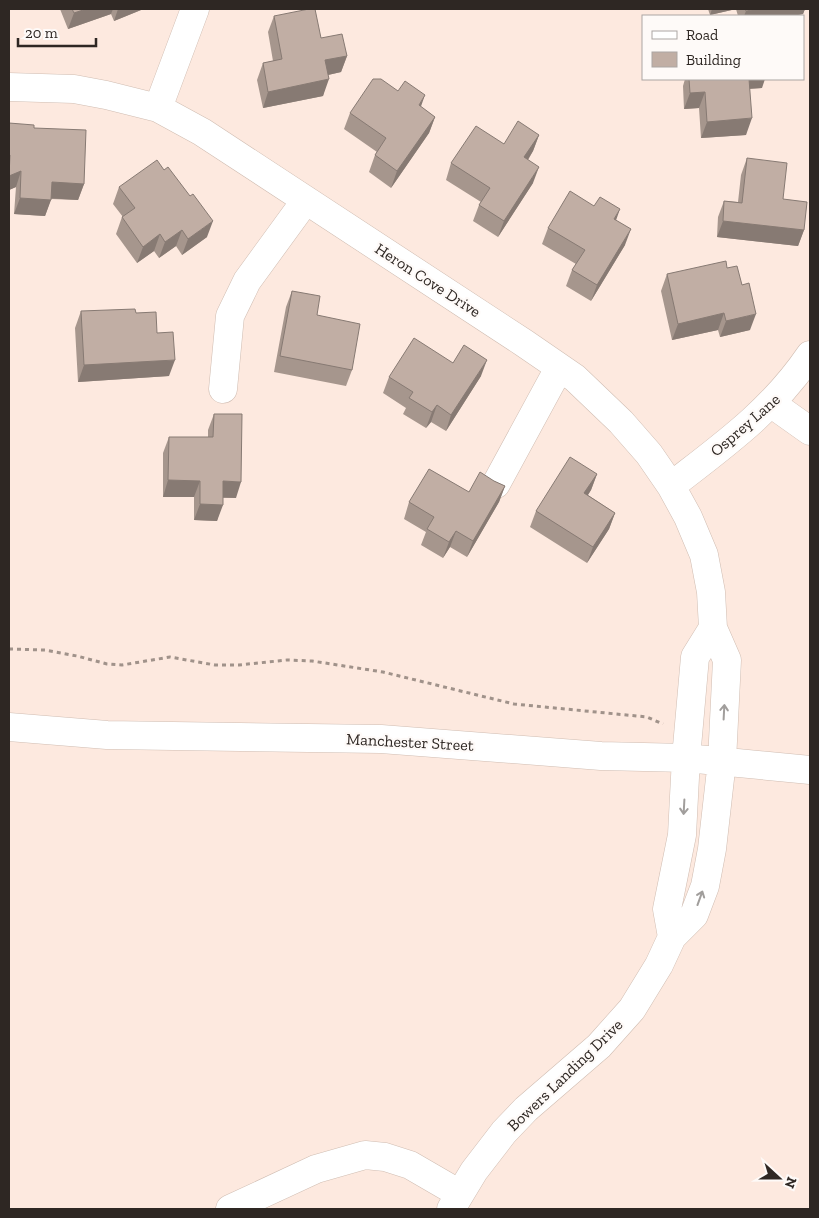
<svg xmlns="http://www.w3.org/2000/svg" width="819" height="1218" font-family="'Zilla Slab',serif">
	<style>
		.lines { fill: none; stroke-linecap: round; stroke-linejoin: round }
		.minor-casing { stroke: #d0bdb2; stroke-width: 29 }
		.path { stroke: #a0928a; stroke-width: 3; stroke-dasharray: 4 4; stroke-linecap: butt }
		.minor { stroke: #fff; stroke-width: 28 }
		.wall { fill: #a6968d }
		.shaded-wall { fill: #877a73 }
		.building { fill: #c1aea4; stroke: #877a73 }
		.oneway { stroke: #a19e9c }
		.labels { text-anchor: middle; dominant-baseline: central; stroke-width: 4.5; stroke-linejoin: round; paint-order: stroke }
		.street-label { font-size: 16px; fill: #2e2723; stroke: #fefaf8 }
	</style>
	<rect width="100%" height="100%" fill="#fde9df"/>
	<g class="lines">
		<!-- minor casing -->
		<g class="minor-casing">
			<path id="minor" d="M9 87 74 89 106 95 158 108 202 132 524 343 575 378 621 422 649 454 671 486 688 517 704 555 711 592 713 628 727 660 722 761 712 849 705 886 694 915 672 937 659 965 632 1009 599 1046 526 1109 504 1132 474 1171 451 1209
				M158 108 195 9
				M223 389 230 316 247 281 306 200
				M772 404 810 431
				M496 484 559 368
				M671 486C724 445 772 411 810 355
				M9 727 107 735 381 739 601 756 686 758 810 770
				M672 937 667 909 682 835 686 758 695 657 713 628
				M230 1209 316 1169 365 1155 385 1157 410 1165 460 1194"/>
		</g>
		<!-- path -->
		<path class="path" d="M9 649 45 650 77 656 107 664 122 665 170 657 215 665H239L287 660 312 661 383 672 514 704 647 717 663 724"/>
		<!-- minor -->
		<use href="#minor" class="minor"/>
	</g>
	<!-- wall -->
	<path class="wall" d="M60 9H142L141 10 114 21 111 14 68 29Z
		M708 9H805L803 14 793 16H738L736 9 710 15Z
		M274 16 321 38 347 56 341 72 328 75 323 96 263 108 257 80 263 63 273 61 268 32Z
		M685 79 762 88 750 89 746 135 701 138 699 108 684 109 683 86Z
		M421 107 435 117 429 133 391 188 369 172 375 155 377 152 344 129 350 113Z
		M9 123 34 128 84 184 78 200 51 199 45 216 14 214 16 187 9 190Z
		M539 135 533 151 528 160 533 183 498 237 473 221 479 205 481 202 446 180 451 163 504 144Z
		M747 158 783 199 804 230 798 246 717 237 718 217 724 201 738 202 741 175Z
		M119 187 207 237 182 255 176 246 159 258 154 251 137 263 116 234 122 217H123L113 204Z
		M616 220 625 245 591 301 566 286 572 270 576 264 542 244 548 228Z
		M727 268 750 330 720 337 718 330 672 340 661 291 667 274Z
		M292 291 317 315 352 370 346 386 274 372 286 307Z
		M81 311 136 313 157 333 169 376 78 382 75 328Z
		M453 363 481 376 446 431 431 422 426 428 403 414 406 408 383 393 389 377Z
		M214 414 236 498H223L217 521 194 520V497H163V453L169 437H208V430Z
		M597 474 591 490 588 495 615 513 609 529 587 563 530 527 536 511Z
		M494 481 505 486 499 502 467 557 450 547 443 558 421 545 426 532 404 519 409 502 469 492Z"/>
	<!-- shaded-wall -->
	<path class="shaded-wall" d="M86 9H113L111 14 68 29 74 13Z
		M118 9H142L141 10 114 21Z
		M712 9H736L710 15Z
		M758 9H805L803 14 793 16H744L746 11Z
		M347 56 341 72 319 77 325 60Z
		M329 79 323 96 263 108 268 92Z
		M746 79H765L762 88 742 89Z
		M705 92 699 108 684 109 690 93Z
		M425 95 419 112V105Z
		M435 117 429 133 391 188 397 171Z
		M752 118 746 135 701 138 707 122Z
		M539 135 533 151 519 174 524 157Z
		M539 167 533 183 498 237 504 221Z
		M21 171 16 187 9 190V176Z
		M52 182 84 184 78 200 46 198Z
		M20 198 51 200 45 216 14 214Z
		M620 209 614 226V219Z
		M213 221 207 237 182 255 188 239Z
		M723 221 804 230 798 246 717 237Z
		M631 229 625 245 591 301 597 285Z
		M182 230 176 246 159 258 165 242Z
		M160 234 154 251 137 263 143 247Z
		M724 313 718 330 672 340 678 324Z
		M756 314 750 330 720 337 726 321Z
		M175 360 169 376 78 382 84 365Z
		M487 360 481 376 446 431 451 415Z
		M437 405 431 422 426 428 432 412Z
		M597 474 591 490 578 510 584 493Z
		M168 480 200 481 194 497H163Z
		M223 481 241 482 236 498 217 497Z
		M505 486 499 502 467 557 473 541Z
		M200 504 223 505 217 521 194 520Z
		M615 513 609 529 587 563 593 547Z
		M456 531 450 547 443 558 449 542Z"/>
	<!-- building -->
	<path class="building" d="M72 9H86L74 13Z
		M309 9H315L321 38 342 34 347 56 325 60 329 79 268 92 263 63 282 59 274 16Z
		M745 9H758L746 11Z
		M373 79H381L398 91 405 81 425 95 419 105 435 117 397 171 375 155 386 138 350 113Z
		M689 79H749L752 118 707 122 705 92 690 93Z
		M518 121 539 135 524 157 539 167 504 221 479 205 490 188 451 163 476 126 504 144Z
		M9 123 34 125V128L86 130 84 184 52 182 51 200 20 198 21 171 9 176 10 155H9Z
		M747 158 787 163 783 199 807 202 804 230 723 221 724 201 742 203Z
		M157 160 164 170 168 167 190 196 193 194 213 221 188 239 182 230 165 242 160 234 143 247 122 217 135 208 119 187Z
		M570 191 594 206 600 197 620 209 614 219 631 229 597 285 572 270 585 250 548 228Z
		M726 261 727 268 737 266 742 285 749 283 756 314 726 321 724 313 678 324 667 274Z
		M292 291 320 296 317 315 360 324 352 370 280 356Z
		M135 309 136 313 156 312 157 333 173 332 175 360 84 365 81 311Z
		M414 338 453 363 464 345 487 360 451 415 437 405 432 412 409 398 413 392 389 377Z
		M214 414H242L241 482 223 481V505L200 504V481L168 480 169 437H213Z
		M570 457 597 474 584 493 615 513 593 547 536 511Z
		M429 469 469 492 480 472 494 481 505 486 473 541 456 531 449 542 427 529 434 517 409 502Z"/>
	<!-- one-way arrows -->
	<defs><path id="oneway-shaft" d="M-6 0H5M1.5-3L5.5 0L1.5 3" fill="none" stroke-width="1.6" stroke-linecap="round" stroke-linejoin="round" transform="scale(1.25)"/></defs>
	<g class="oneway">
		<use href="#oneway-shaft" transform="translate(724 712) rotate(-87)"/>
		<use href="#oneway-shaft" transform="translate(684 807) rotate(93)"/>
		<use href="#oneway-shaft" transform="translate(700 898) rotate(-70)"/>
	</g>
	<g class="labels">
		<!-- street labels -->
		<g class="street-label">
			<text transform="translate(428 280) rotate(33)">Heron Cove Drive</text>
			<text transform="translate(745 425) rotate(-41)">Osprey Lane</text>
			<text transform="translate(410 742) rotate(3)">Manchester Street</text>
			<text transform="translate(565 1075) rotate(-44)">Bowers Landing Drive</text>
		</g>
	</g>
	<!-- border -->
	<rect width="819" height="1218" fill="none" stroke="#2e2723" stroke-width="20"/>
	<!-- legend -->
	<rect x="642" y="15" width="162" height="65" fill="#fefaf8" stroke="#aba6a3"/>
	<rect x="652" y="31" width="25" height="8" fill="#ffffff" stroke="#aba6a3"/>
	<text x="686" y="40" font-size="15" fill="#2e2723">Road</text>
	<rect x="652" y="52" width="25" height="15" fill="#c1aea4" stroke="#aba6a3"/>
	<text x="686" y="65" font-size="15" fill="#2e2723">Building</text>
	<!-- north arrow -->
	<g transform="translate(779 1178) rotate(111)" stroke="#fefaf8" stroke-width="4" paint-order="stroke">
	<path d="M0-4L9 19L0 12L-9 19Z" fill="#2e2723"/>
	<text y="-8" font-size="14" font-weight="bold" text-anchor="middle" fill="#2e2723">N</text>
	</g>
	<!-- scale -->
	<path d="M18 38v8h78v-8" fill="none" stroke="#2e2723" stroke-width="2.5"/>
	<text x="25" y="38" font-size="15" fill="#2e2723" stroke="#fefaf8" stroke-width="4" paint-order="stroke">20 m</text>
</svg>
